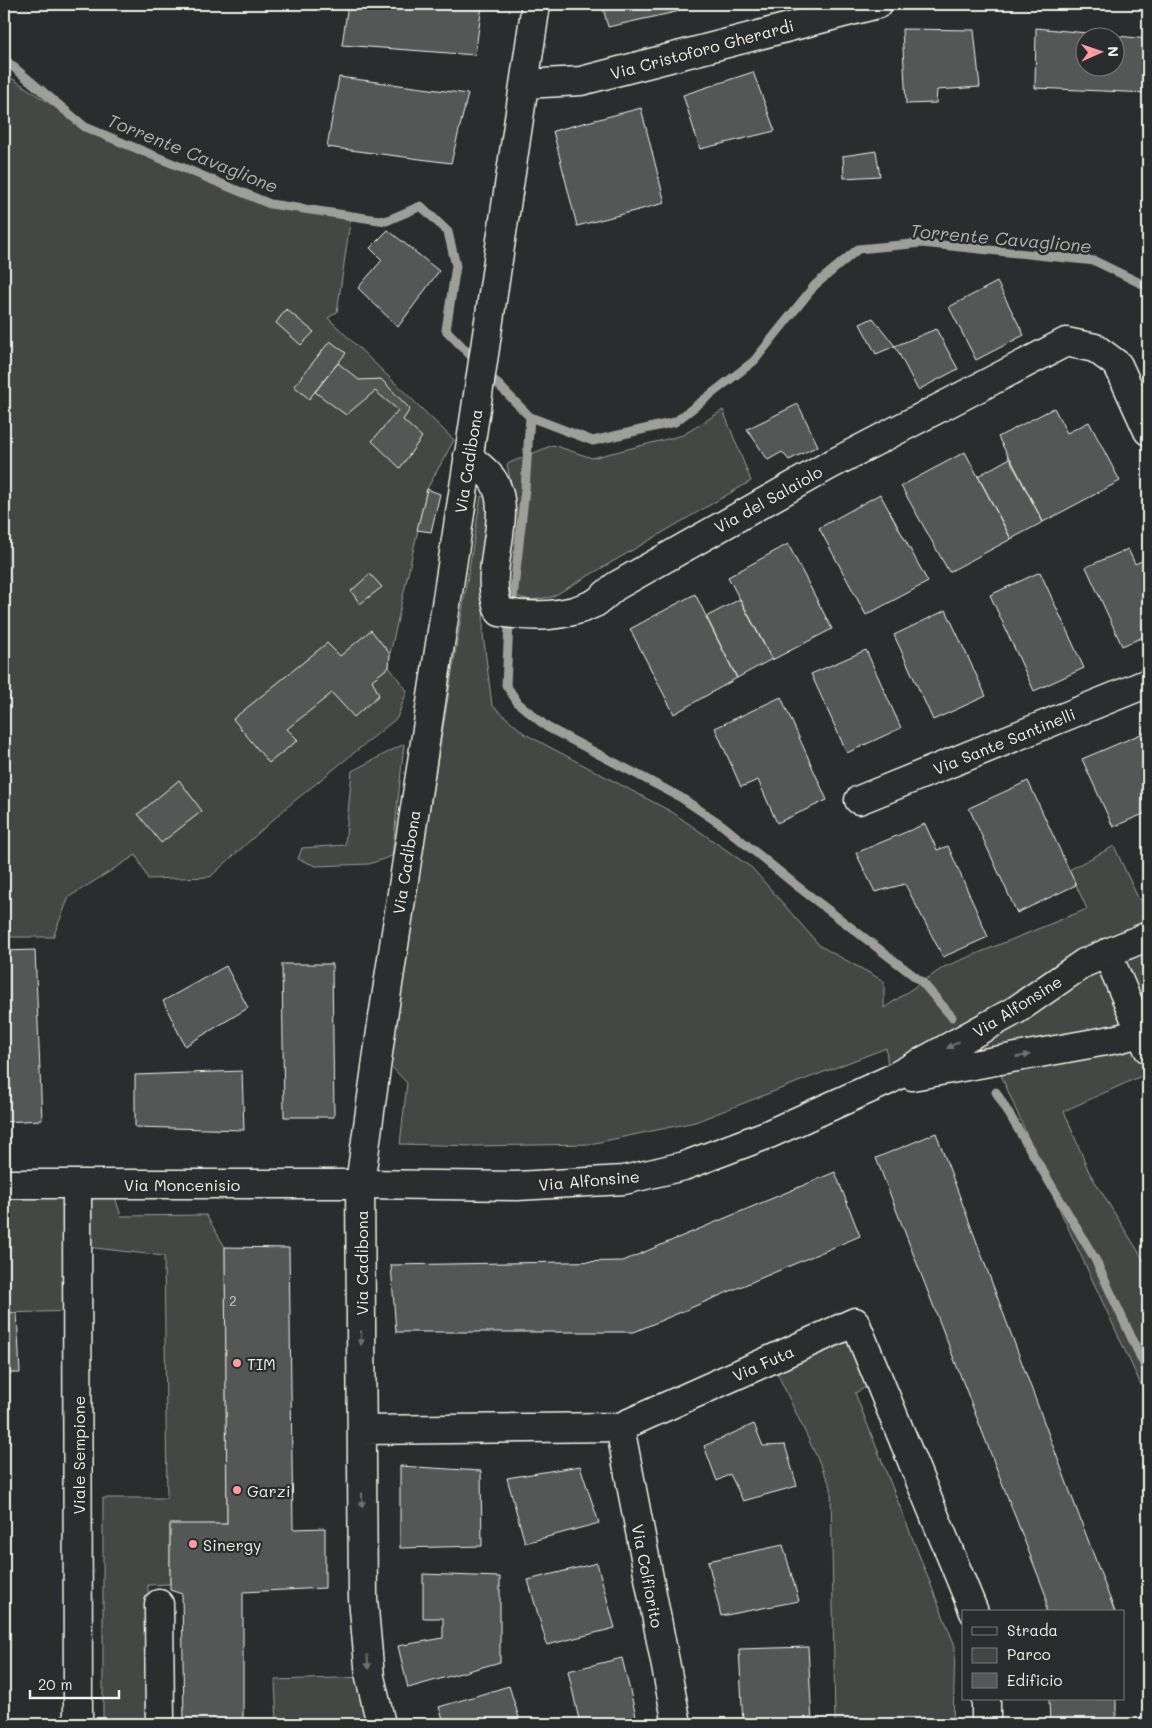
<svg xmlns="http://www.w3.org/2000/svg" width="1152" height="1728" font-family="Mali,sans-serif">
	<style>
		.green { fill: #444645; stroke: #9c9c96 }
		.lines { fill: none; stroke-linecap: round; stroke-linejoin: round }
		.stream { stroke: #9f9f9a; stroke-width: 9 }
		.building { fill: #555756; stroke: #f4f1e8; fill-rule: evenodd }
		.minor-casing { stroke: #f4f1e8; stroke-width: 31 }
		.major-casing { stroke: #f4f1e8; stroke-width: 31 }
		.minor { stroke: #2a2d2e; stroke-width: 28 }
		.major { stroke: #2a2d2e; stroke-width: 28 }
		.oneway { fill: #71726f }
		.poi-dot { fill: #ff9aa2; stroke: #2a2d2e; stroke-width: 2 }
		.labels { text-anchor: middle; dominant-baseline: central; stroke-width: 4.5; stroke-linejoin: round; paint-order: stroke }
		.number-label { font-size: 14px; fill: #cccac4 }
		.street-label { font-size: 16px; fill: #f4f1e8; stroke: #2a2d2e }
		.poi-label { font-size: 16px; fill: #f4f1e8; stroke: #2a2d2e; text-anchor: start }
		.water-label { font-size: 18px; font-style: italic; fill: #b5b3ae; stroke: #2a2d2e }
	</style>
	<rect width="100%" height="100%" fill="#2a2d2e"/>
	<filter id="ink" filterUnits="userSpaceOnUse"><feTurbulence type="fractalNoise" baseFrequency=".02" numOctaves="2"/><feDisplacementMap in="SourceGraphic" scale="10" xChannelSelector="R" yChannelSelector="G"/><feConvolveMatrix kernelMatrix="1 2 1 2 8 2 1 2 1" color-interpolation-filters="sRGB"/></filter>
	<g filter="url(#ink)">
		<!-- green -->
		<path class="green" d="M4 73 85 127 270 204 351 216 337 312 328 318 454 440 427 489 390 654 389 667 407 691 397 718 287 807 210 877 148 879 136 855 69 897 53 937H4Z
			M723 410 751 481 552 597 531 600 510 595 506 579 511 484 507 464 553 445 592 458 683 435Z
			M481 496 487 497 491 508 484 584 483 634 492 705 525 734 672 812 752 868 820 946 884 981V1008L944 967 1087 909 1069 870 1114 846 1139 900 1148 896V1073L1064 1111 1089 1172 1148 1267V1400L1051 1191 995 1061 889 1080 886 1048 695 1122 590 1144 475 1146 400 1144 407 1083 388 1063Z
			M404 744 392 856 369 864 316 866 298 859 302 848 345 845 352 771Z
			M111 1184 121 1216 206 1215 225 1247 227 1524 170 1525V1584L148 1585 149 1724H103V1498H167L164 1256 78 1246 77 1311 4 1313V1185Z
			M855 1322 879 1380 855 1393 955 1646 953 1724H835L831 1487 771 1360Z
			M370 1677 381 1724H277L275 1680Z"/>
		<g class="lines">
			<!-- stream -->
			<path class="stream" d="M4 59 85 127 270 204 386 221 421 206 448 232 456 266 446 330 477 362
				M486 372 530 417 593 441 675 422 754 361 815 285 858 249 922 243 1095 261 1148 287
				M513 598 525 489 530 417
				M509 624 506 685 518 703 547 727 680 797 722 825 797 886 922 982 952 1017
				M996 1092 1095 1259 1148 1373"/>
		</g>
		<!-- building -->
		<path class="building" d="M348 4H470L482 6 475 55 342 45Z
			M602 4H678L680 11 608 27Z
			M1036 28 1148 39V93L1035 88ZM1084 38H1114V68H1084Z
			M902 29 974 30 980 87 937 90 936 103 906 104Z
			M753 72 775 131 700 149 683 95Z
			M339 77 468 94 451 163 327 147Z
			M641 108 665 203 577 226 553 131Z
			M876 151 880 176 844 178 843 156Z
			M388 230 439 271 398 327 358 288 382 260 370 248Z
			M997 282 1024 335 976 360 949 307Z
			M286 309 314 332 301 345 276 323Z
			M873 318 895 346 876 354 860 324Z
			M936 329 958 369 918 390 895 346Z
			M330 341 346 353 309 399 294 386Z
			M338 363 359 380 381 379 410 409 403 420 422 437 400 468 372 441 398 410 375 391 346 415 315 392Z
			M798 404 818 446 789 460 782 452 768 460 747 429Z
			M1054 408 1067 433 1089 422 1120 481 1043 522 998 437Z
			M965 452 1011 539 949 572 901 486Z
			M1010 458 1043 522 1011 539 978 476Z
			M427 489 440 494 431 532 417 530Z
			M880 494 928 582 866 615 819 528Z
			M788 544 832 629 772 660 728 577Z
			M1128 549 1135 564 1148 558V635L1122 646 1086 567Z
			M1040 572 1084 668 1034 691 990 595Z
			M370 574 382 587 360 604 351 591Z
			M695 594 737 678 674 714 630 629Z
			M740 599 772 659 737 678 706 617Z
			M946 610 986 696 933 720 894 635Z
			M371 630 390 654 389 667 372 680 379 695 354 717 332 693 287 729 298 740 269 763 233 719 327 643 340 656Z
			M866 650 901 728 847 753 811 674Z
			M781 697 827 800 777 823 758 780 741 787 715 728Z
			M1148 731V812L1113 827 1082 759Z
			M179 780 202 811 161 843 138 814Z
			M1028 781 1076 885 1017 913 969 808Z
			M925 824 937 850 948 846 988 937 943 957 905 884 875 892 856 853Z
			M35 950 42 1120 4 1122V951Z
			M282 964H332L334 1117H284Z
			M226 966 248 1008 185 1046 163 1001Z
			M242 1071 244 1130 135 1127V1075Z
			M936 1133 1115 1612H1046V1596L876 1158Z
			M835 1172 860 1236 634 1332H396L391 1265 623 1261Z
			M225 1247 289 1248 293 1529 325 1528V1588L243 1592V1724H184L182 1594 170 1590V1524H227Z
			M4 1313H17L20 1373H4Z
			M754 1424 763 1446 785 1445 797 1486 743 1501 730 1474 717 1481 704 1446Z
			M400 1466 481 1471 482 1546 400 1548Z
			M580 1466 599 1523 525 1543 507 1478Z
			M783 1545 799 1601 721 1616 708 1561Z
			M597 1563 615 1628 547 1645 528 1580Z
			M423 1574 500 1577V1662L408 1688 398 1646 443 1638V1618H423Z
			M808 1647 812 1724H743L739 1649Z
			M622 1658 638 1724H580L568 1671Z
			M509 1686 521 1724H445L439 1707Z
			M1049 1699H1116V1724H1050Z"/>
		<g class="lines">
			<!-- minor casing -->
			<g class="minor-casing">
				<path id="minor" d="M524 84 581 81 878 4
					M468 456C476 464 487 471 493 480 516 515 480 572 500 612 531 618 567 617 595 603 602 599 609 591 616 586L828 466 1066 342 1095 348 1118 365 1148 431
					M859 800 1148 683
					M1107 953 1148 1049
					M77 1185 78 1724
					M620 1427 677 1724
					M362 1430 620 1427 855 1322 974 1612
					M159 1604 160 1724
					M381 1724 370 1677 363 1598 360 1184 382 1024 475 415 536 4
					M986 1724V1699"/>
			</g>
			<!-- major casing -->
			<g class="major-casing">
				<path id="major" d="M912 1076 1117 1039 1148 1031
					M4 1184H360L517 1186 624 1180 684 1166 769 1134 889 1080 1016 1010 1084 963 1148 936"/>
			</g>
			<!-- minor -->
			<use href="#minor" class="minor"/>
			<!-- major -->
			<use href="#major" class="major"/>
		</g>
		<!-- one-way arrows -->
		<defs><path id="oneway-solid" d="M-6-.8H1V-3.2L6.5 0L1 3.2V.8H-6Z" transform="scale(1.25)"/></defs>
		<g class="oneway">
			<use href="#oneway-solid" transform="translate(953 1045) rotate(151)"/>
			<use href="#oneway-solid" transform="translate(1023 1056) rotate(-10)"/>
			<use href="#oneway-solid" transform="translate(361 1338) rotate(90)"/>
			<use href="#oneway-solid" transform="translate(362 1500) rotate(90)"/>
			<use href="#oneway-solid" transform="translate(368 1662) rotate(85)"/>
		</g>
	</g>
	<!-- markers -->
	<g class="poi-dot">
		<circle cx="237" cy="1363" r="5"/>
		<circle cx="237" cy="1490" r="5"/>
		<circle cx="193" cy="1544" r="5"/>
	</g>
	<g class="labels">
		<!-- number labels -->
		<g class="number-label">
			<text x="233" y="1300">2</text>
		</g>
		<!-- street labels -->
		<g class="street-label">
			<text transform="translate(702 49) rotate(-15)">Via Cristoforo Gherardi</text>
			<text transform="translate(468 461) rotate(-81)">Via Cadibona</text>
			<text transform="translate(768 499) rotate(-29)">Via del Salaiolo</text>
			<text transform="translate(1004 741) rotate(-22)">Via Sante Santinelli</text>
			<text transform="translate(406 862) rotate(-81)">Via Cadibona</text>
			<text transform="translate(1017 1006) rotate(-32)">Via Alfonsine</text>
			<text transform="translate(589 1180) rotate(-5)">Via Alfonsine</text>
			<text x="182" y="1184">Via Moncenisio</text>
			<text transform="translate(361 1263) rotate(-90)">Via Cadibona</text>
			<text transform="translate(763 1363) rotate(-24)">Via Futa</text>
			<text transform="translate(78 1455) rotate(-90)">Viale Sempione</text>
			<text transform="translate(648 1576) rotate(79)">Via Colfiorito</text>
		</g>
		<!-- poi labels -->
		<g class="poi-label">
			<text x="247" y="1363">TIM</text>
			<text x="247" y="1490">Garzi</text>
			<text x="203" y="1544">Sinergy</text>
		</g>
		<!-- water labels -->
		<g class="water-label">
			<text transform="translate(193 153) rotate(22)">Torrente Cavaglione</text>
			<text transform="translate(1001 238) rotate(5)">Torrente Cavaglione</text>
		</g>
	</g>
	<!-- margin -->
	<rect width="1152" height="1728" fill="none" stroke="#2a2d2e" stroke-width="20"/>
	<rect x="10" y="10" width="1132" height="1708" fill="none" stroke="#f4f1e8" stroke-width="2" filter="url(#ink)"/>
	<!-- legend -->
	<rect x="962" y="1610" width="162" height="90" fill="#2a2d2e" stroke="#7b7b78"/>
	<rect x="972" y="1627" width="25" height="8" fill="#2a2d2e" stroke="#7b7b78"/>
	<text x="1007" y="1636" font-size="15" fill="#f4f1e8">Strada</text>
	<rect x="972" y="1648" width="25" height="15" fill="#444645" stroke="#7b7b78"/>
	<text x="1007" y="1660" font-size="15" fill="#f4f1e8">Parco</text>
	<rect x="972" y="1673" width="25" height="15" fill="#555756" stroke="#7b7b78"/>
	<text x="1007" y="1686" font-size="15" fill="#f4f1e8">Edificio</text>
	<!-- north arrow -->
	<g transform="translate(1100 52) rotate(88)"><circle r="24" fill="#2a2d2e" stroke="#7b7b78"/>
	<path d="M0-4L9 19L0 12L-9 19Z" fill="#ff9aa2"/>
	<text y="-8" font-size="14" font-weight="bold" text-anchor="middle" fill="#f4f1e8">N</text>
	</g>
	<!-- scale -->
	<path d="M30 1690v8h89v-8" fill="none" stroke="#f4f1e8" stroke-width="2.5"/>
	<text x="38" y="1690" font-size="15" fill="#f4f1e8" stroke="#2a2d2e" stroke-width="4" paint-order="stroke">20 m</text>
</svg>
